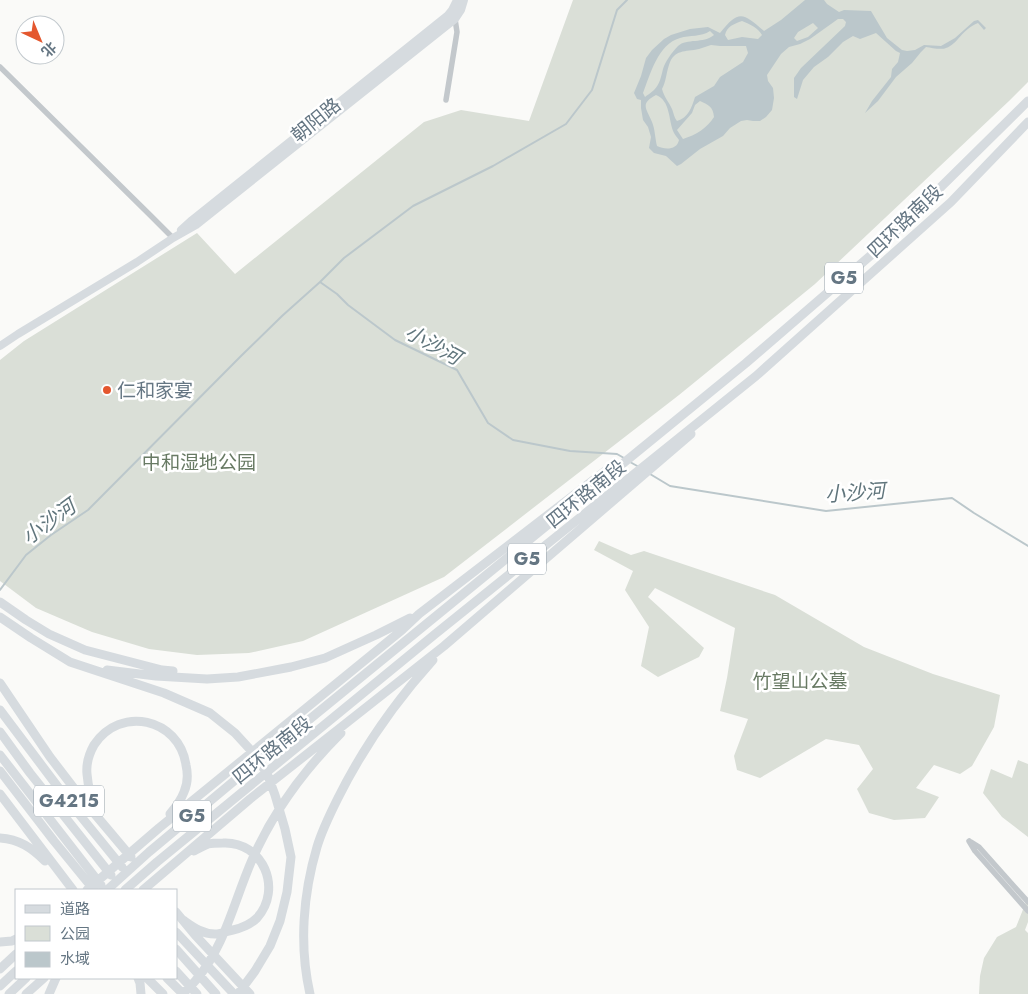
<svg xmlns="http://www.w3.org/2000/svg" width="1028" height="994" font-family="Jost,'Noto Sans SC',sans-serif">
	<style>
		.green { fill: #dadfd7 }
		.water { fill: #bbc7cb; fill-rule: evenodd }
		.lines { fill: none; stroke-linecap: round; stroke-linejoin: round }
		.stream { stroke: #bbc7cb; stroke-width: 2 }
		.minor { stroke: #c3c8cc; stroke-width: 5.5 }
		.major { stroke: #d6dbdf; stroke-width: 8 }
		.highway { stroke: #d6dbdf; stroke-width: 9 }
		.poi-dot { fill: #e4572e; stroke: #fff; stroke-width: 2 }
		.labels { text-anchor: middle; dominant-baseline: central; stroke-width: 5; stroke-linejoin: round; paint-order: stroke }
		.shield { fill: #fff; stroke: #939fa8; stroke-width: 1 }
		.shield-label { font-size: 18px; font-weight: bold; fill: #657683 }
		.street-label { font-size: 19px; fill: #657683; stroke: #fff }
		.poi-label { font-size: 19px; fill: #657683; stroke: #fff; text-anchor: start }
		.park-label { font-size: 19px; fill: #687a64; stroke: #fff }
		.water-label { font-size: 20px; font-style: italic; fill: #60757c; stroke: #fff }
	</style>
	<rect width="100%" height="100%" fill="#fafaf8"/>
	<!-- green -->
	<path class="green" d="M573 0H1028V82L1009 101 815 284 679 395 444 577 303 641 249 653 197 655 149 649 92 632 36 608 0 581V360L24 341 197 233 235 274 424 122 461 110 529 121Z
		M599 541 631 555 644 551 775 595 864 647 933 674 1000 695 994 727 972 766 960 774 934 765 916 788 939 797 925 818 894 820 869 813 857 789 873 769 859 745 826 739 760 778 737 770 734 756 748 719 720 711 727 678 735 628 655 588 648 597 704 648 699 657 658 677 641 666 649 627 625 590 633 571 594 550Z
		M1018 760 1028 764V837L1002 817 983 793 991 769 1012 778Z
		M1028 897V922L1025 930 1028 933V994H979L980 976 984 958 997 937 1016 927Z"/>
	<!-- water -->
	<path class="water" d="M805 0H824L827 4 839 12 844 10 871 11 887 38 902 50 907 51 915 50 924 45 941 46 955 38 974 21 978 20 986 28 984 30 978 23C962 29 958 44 946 48 941 50 932 48 926 47L921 52 912 63 896 77 878 101 865 113 872 101 891 77 892 69 898 62 900 53 896 51 876 33 860 39 853 36 843 42 828 57 814 67 803 80 797 99 794 97V78L801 68 845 26 846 22 843 19H838L810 39 800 44 789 47 781 54 767 75 768 81 773 88 774 98 772 110 766 117 760 121H753L747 120 741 121 730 128 723 136 700 149 681 164 677 166 666 156 654 153 649 148 651 137 648 127 643 120 641 108V100L637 99 634 93 641 76 646 58 652 50 664 39 671 35 690 29 708 27 720 33C739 9 743 13 764 31L781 20ZM742 21C750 24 758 28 762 35L758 39 742 37 728 40 725 35C727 26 734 24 742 21ZM813 23 818 28 808 37 797 41 794 38 798 32ZM710 31 714 35C703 44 687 38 678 46 672 52 665 62 663 69 661 77 660 84 654 90 651 93 647 95 645 97L643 93C650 75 658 44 680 38 690 35 701 37 710 31ZM711 45 720 46H746L748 53 743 62 720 77 714 86 695 97C692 107 688 118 677 121 674 117 674 114 672 109 669 102 664 97 662 89 666 82 666 74 669 65 674 49 685 52 699 49 703 48 707 46 711 45ZM656 95C671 101 668 120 674 133 675 135 677 137 679 140 677 150 665 150 657 146 655 138 655 129 652 122 647 109 639 104 656 95ZM700 101C709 105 713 107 714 117 707 128 696 135 683 139L677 130 692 113 695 105Z"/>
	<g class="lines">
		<!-- stream -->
		<path class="stream" d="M320 282 344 258 413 206 493 166 566 124 592 90 617 10 627 0
			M630 462 639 467
			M650 474 670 486 826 511 952 498 974 513 1028 546
			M0 590 26 555 51 535 88 510 241 356 282 316 320 282 337 294 348 305 395 340 457 370 488 423 513 440 570 451 617 454 624 458"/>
		<!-- minor -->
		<path class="minor" d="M0 67 150 215 173 238
			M446 100 457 32 455 19
			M969 841 975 851 1028 911
			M971 842 979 847 1028 902"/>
		<!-- major -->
		<path class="major" d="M181 230 192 220 448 15 452 10 457 0
			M0 346 18 334 137 262 173 238 196 225 455 19 461 10 464 0"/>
		<!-- highway -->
		<path class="highway" d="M0 602 26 620 49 634 85 650 162 670 173 671
			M0 617 31 638 70 662 164 693 210 713 235 733 257 757 268 776 275 795 285 829 291 857 287 892 280 921 270 946 255 971 238 994
			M107 670 156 676 207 679 238 677 291 667 325 658 376 635 410 618
			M0 683 50 757 83 800 131 857
			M0 710 70 803 122 867
			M0 732 30 773 111 875
			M0 755 101 885
			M0 771 54 841 94 890
			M0 794 73 890
			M99 819C93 804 88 790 87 774 86 764 89 754 94 745 120 705 179 718 186 765 188 774 188 783 184 792 181 800 175 808 170 814
			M0 838C19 839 32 848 45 861
			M87 890 159 828 402 630 419 614 609 468
			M107 890 149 852 234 781 746 363 877 250 1028 101
			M125 890 157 862 434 635 756 376 951 202 1028 122
			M143 890 250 799 444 646 691 434
			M176 912 195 935 250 994
			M183 920C193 927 202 934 215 934 221 934 228 931 233 930 242 928 251 924 257 918 283 889 263 841 223 843 218 843 212 843 208 844 203 846 198 849 194 851
			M176 932 234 994
			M0 942 12 941 16 939
			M176 949 216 994
			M0 969 16 954
			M176 971 197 994
			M138 978 140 983 141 994
			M147 978 163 994
			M167 978 183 994
			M0 986 16 971
			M9 994 26 978
			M26 994 44 978
			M49 994 56 978
			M182 994C187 990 192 985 196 980 225 946 234 901 252 860 273 812 304 770 341 733
			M310 994C299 946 303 894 317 847 322 830 330 814 338 798 363 748 395 702 433 660"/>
	</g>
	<!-- markers -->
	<circle class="poi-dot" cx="107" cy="390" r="5"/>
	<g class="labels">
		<!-- shield labels -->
		<g class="shield">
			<rect x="825" y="262.5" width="38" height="31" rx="4"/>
			<rect x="508" y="543.5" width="38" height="31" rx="4"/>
			<rect x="34" y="785.5" width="70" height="31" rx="4"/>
			<rect x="173" y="800.5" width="38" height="31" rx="4"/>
		</g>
		<g class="shield-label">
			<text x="844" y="278">G5</text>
			<text x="527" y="559">G5</text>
			<text x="69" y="801">G4215</text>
			<text x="192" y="816">G5</text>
		</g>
		<!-- street labels -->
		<g class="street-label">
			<text transform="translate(316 120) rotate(-39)">朝阳路</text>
			<text transform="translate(905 221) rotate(-44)">四环路南段</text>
			<text transform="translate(586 494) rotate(-39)">四环路南段</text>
			<text transform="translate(272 750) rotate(-39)">四环路南段</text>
		</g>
		<!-- poi labels -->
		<g class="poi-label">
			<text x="117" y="390">仁和家宴</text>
		</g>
		<!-- park labels -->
		<g class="park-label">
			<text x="199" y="462">中和湿地公园</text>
			<text x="800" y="681">竹望山公墓</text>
		</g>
		<!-- water labels -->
		<g class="water-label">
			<text transform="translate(433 345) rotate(29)">小沙河</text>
			<text transform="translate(855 493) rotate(-4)">小沙河</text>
			<text transform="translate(49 522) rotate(-36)">小沙河</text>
		</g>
	</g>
	<!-- legend -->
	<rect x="15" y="889" width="162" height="90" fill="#ffffff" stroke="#c1c8cd"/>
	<rect x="25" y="905" width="25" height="8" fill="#d6dbdf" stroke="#c1c8cd"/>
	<text x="60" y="914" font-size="15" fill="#657683">道路</text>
	<rect x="25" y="926" width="25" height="15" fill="#dadfd7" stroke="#c1c8cd"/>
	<text x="60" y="939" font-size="15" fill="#657683">公园</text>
	<rect x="25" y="952" width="25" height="15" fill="#bbc7cb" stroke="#c1c8cd"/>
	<text x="60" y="964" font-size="15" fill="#657683">水域</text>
	<!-- north arrow -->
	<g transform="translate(40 40) rotate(136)"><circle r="24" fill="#ffffff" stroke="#c1c8cd"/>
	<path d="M0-4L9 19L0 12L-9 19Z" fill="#e4572e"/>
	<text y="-8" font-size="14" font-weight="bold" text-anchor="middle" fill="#657683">北</text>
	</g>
</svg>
